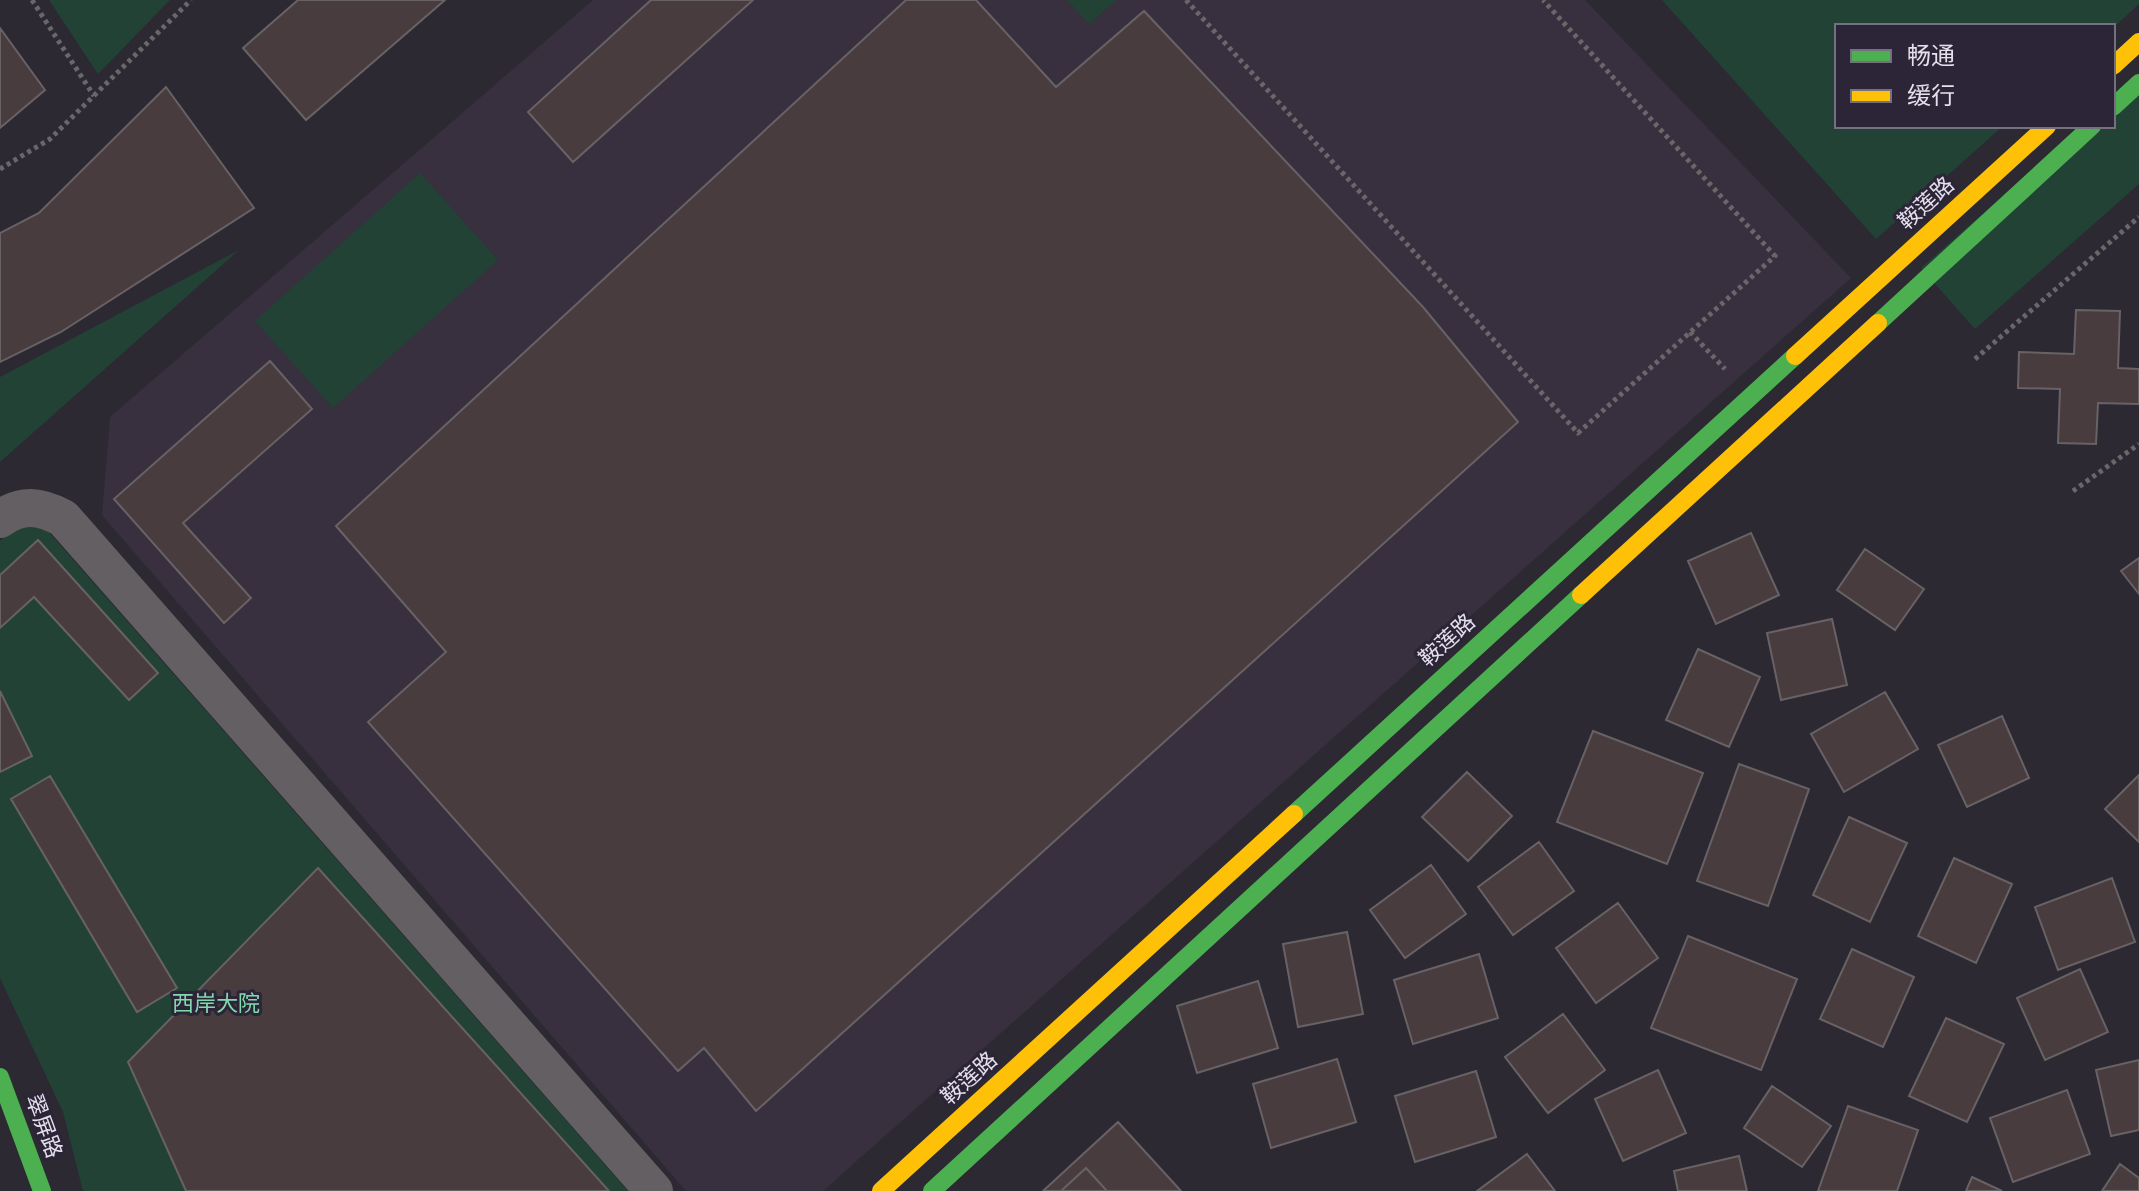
<svg xmlns="http://www.w3.org/2000/svg" width="2139" height="1191" font-family="'DM Sans','Noto Sans SC',sans-serif">
	<style>
		.commercial { fill: #38303e }
		.green { fill: #224235 }
		.building { fill: #483c3f; stroke: #686265; stroke-width: 2 }
		.lines { fill: none; stroke-linecap: round; stroke-linejoin: round }
		.path { stroke: #6a676a; stroke-width: 5; stroke-dasharray: 4 4; stroke-linecap: butt }
		.street { stroke: #635f62; stroke-width: 38 }
		.fast { stroke: #4caf50; stroke-width: 18 }
		.slow { stroke: #ffc107; stroke-width: 18 }
		.labels { text-anchor: middle; dominant-baseline: central; stroke-width: 6; stroke-linejoin: round; paint-order: stroke }
		.street-label { font-size: 22px; fill: #e4e0ec; stroke: #2b2537 }
		.park-label { font-size: 22px; fill: #81d8ae; stroke: #2b2537 }
	</style>
	<rect width="100%" height="100%" fill="#2c2933"/>
	<!-- commercial -->
	<path class="commercial" d="M593 0H1585L1851 278 823 1191H686L102 515 110 417Z"/>
	<!-- green -->
	<path class="green" d="M49 0H170L98 74Z
		M1067 0H1116L1089 24Z
		M1662 0H2139V4L2113 28V26H1837V126H2003L1876 239Z
		M2139 75V184L1975 329 1921 268Z
		M420 173 498 260 333 408 255 321Z
		M239 250 0 462V377Z
		M32 513 628 1191H83L63 1112 0 978V541Z"/>
	<!-- building -->
	<path class="building" d="M298 0H445L306 120 243 48Z
		M651 0H753L573 162 528 112Z
		M906 0H976L1056 87 1144 11 1423 307 1518 422 756 1111 704 1048 678 1071 368 722 446 652 336 526Z
		M0 28 45 90 0 128Z
		M166 87 254 208 61 332 0 362V233L39 213Z
		M2076 310 2120 311 2118 368 2139 369V404L2098 403 2096 444 2058 443 2060 389 2018 388 2019 352 2074 354Z
		M270 361 312 409 183 523 251 598 224 623 114 499Z
		M1751 533 1779 595 1716 624 1688 561Z
		M38 540 158 673 129 700 34 597 0 628V575Z
		M1865 549 1924 589 1895 630 1837 590Z
		M2139 558V594L2121 571Z
		M1832 619 1847 685 1781 700 1767 633Z
		M1698 649 1760 677 1729 747 1666 720Z
		M0 691 32 756 0 772Z
		M1885 692 1918 749 1844 792 1811 734Z
		M2002 716 2029 778 1967 807 1938 745Z
		M1593 731 1703 773 1667 864 1557 822Z
		M1739 764 1809 789 1768 906 1697 881Z
		M1467 772 1512 816 1468 861 1422 817Z
		M2139 775V842L2105 809Z
		M50 776 177 988 137 1012 11 799Z
		M1849 817 1907 843 1870 922 1813 895Z
		M1539 842 1574 891 1513 935 1478 887Z
		M1954 858 2012 884 1976 963 1918 936Z
		M1431 865 1466 914 1405 958 1370 910Z
		M318 868 609 1191H186L128 1062Z
		M2112 878 2135 942 2058 970 2035 907Z
		M1618 903 1658 958 1596 1003 1556 948Z
		M1347 932 1363 1014 1298 1027 1283 944Z
		M1688 936 1797 979 1761 1070 1651 1028Z
		M1852 949 1914 977 1883 1047 1820 1019Z
		M1479 954 1498 1018 1413 1044 1394 980Z
		M2080 969 2108 1032 2045 1060 2017 998Z
		M1258 981 1278 1048 1197 1073 1177 1006Z
		M1563 1014 1605 1070 1548 1113 1505 1057Z
		M1946 1018 2004 1044 1967 1122 1909 1096Z
		M1337 1059 1356 1122 1271 1148 1253 1084Z
		M2139 1060V1130L2111 1136 2096 1070Z
		M1658 1070 1686 1133 1623 1161 1595 1099Z
		M1476 1071 1496 1137 1415 1162 1395 1096Z
		M1772 1086 1831 1126 1802 1167 1744 1128Z
		M2067 1090 2090 1154 2013 1182 1990 1118Z
		M1848 1106 1918 1130 1897 1191H1818Z
		M1118 1122 1181 1191H1043Z
		M1527 1154 1555 1191H1477Z
		M1739 1156 1747 1191H1678L1674 1171Z
		M2120 1164 2139 1178V1191H2102Z
		M1086 1168 1107 1191H1061Z
		M1972 1177 2002 1191H1966Z"/>
	<g class="lines">
		<!-- path -->
		<path class="path" d="M32 0 94 96
			M1186 0 1578 433 1775 256 1543 0
			M0 169 50 139 191 0
			M1690 332 1725 369
			M1975 359 2139 217
			M2073 491 2139 444"/>
		<!-- street -->
		<path class="street" d="M0 519C22 503 40 506 63 518L654 1191"/>
		<!-- fast -->
		<path class="fast" d="M2113 107 2139 83
			M1878 323 2092 126
			M1294 814 1795 356
			M0 1077 42 1191
			M932 1191 1581 595"/>
		<!-- slow -->
		<path class="slow" d="M2113 66 2139 42
			M1795 356 2047 126
			M1581 595 1878 323
			M881 1191 1294 814"/>
	</g>
	<g class="labels">
		<!-- street labels -->
		<g class="street-label">
			<text transform="translate(1926 203) rotate(-42)">鞍莲路</text>
			<text transform="translate(1447 640) rotate(-42)">鞍莲路</text>
			<text transform="translate(969 1078) rotate(-42)">鞍莲路</text>
			<text transform="translate(44 1126) rotate(70)">翠屏路</text>
		</g>
		<!-- park labels -->
		<g class="park-label">
			<text x="216" y="1003">西岸大院</text>
		</g>
	</g>
	<!-- legend -->
	<rect x="1835" y="24" width="280" height="104" fill="#2b2537" stroke="#75707f" stroke-width="2"/>
	<rect x="1851" y="50" width="40" height="12" fill="#4caf50" stroke="#75707f" stroke-width="2"/>
	<text x="1907" y="64" font-size="24" fill="#e4e0ec">畅通</text>
	<rect x="1851" y="90" width="40" height="12" fill="#ffc107" stroke="#75707f" stroke-width="2"/>
	<text x="1907" y="104" font-size="24" fill="#e4e0ec">缓行</text>
</svg>
